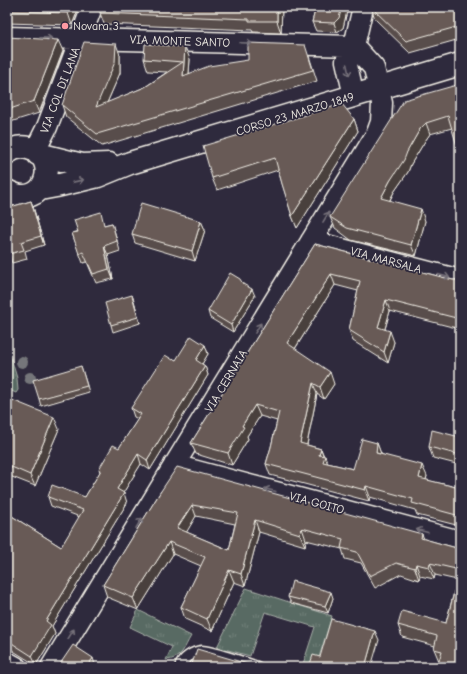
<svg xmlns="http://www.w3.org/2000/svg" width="467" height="674" font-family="'Comic Neue',sans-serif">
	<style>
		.grass { fill: url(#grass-tufts); stroke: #a6aea6 }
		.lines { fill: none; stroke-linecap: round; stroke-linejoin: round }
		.service-casing { stroke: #f4f1e8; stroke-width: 13 }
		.minor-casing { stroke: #f4f1e8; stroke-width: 23 }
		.tertiary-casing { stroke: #f4f1e8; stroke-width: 25 }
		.service { stroke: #2f2a3d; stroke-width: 10 }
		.minor { stroke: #2f2a3d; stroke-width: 20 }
		.tertiary { stroke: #2f2a3d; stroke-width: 22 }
		.tree { fill: #75767a }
		.wall { fill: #594d4b; stroke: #f4f1e8; fill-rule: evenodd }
		.shaded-wall { fill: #493f3d; stroke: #f4f1e8 }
		.building { fill: #685a57; stroke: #f4f1e8; fill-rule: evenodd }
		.oneway { stroke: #747079 }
		.poi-dot { fill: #ff9aa2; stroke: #2f2a3d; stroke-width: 1.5 }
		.labels { text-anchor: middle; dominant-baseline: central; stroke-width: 3.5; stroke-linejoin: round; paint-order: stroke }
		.poi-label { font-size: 12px; fill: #f4f1e8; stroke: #2f2a3d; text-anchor: start }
		.street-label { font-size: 12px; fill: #f4f1e8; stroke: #2f2a3d }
	</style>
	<defs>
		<pattern id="grass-tufts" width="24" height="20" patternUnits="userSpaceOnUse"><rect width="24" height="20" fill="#586a63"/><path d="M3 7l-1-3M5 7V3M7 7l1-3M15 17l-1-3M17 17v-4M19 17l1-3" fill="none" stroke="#718079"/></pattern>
	</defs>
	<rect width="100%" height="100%" fill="#2f2a3d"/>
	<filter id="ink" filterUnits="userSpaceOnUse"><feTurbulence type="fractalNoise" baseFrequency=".025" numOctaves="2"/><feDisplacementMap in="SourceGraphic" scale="8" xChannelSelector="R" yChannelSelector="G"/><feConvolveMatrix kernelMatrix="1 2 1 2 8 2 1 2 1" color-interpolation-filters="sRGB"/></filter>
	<g filter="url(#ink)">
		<!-- grass -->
		<path class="grass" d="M7 345 17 378 18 390 16 393 7 389Z
			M246 588 332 616 316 667H302L315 627 265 612 250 656 217 647Z
			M138 610 191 636C184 648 182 659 166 660L172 647 130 627Z"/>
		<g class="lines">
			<!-- service casing -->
			<g class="service-casing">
				<path id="service" d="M180 667C183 658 193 652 202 651 207 650 249 664 257 667"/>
			</g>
			<!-- minor casing -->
			<g class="minor-casing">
				<path id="minor" d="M7 37 354 46
					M354 96 346 61 354 46 363 7
					M35 151 47 127 92 7
					M311 241 460 280
					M174 465 460 541
					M7 662 16 667
					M51 667 377 133 381 122 382 103 374 68 354 46"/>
			</g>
			<!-- tertiary casing -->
			<g class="tertiary-casing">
				<path id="tertiary" d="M7 153C13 148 20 146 28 148 62 156 46 213 7 191
					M38 154 82 165 109 164
					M40 189 56 186 98 176 130 163 460 64"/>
			</g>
			<!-- service -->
			<use href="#service" class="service"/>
			<!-- minor -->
			<use href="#minor" class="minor"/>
			<!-- tertiary -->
			<use href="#tertiary" class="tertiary"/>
		</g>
		<!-- trees -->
		<g class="tree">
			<circle cx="22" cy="362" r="6"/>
			<circle cx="30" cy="378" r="6"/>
		</g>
		<!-- wall -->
		<path class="wall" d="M7 7H79L72 25 7 23Z
			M282 7 281 33 253 32 252 30 104 24 100 13Z
			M316 7H348L343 28 337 32 316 31 312 22Z
			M371 7 415 8 460 7V39L410 53 375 19Z
			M7 37 63 51 39 113 7 123Z
			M120 55V73L107 103 145 87 167 72 148 71 144 59H190L189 74 309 56 317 81 102 146 66 117 62 105Z
			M460 84 452 128 430 134 425 141 411 164 408 172 394 192 390 200 425 221 416 256 351 240 335 228 330 217Z
			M354 119 358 131 297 228 292 216 278 170 217 190 212 178Z
			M31 201 34 210 44 245 25 251 27 259 12 263 10 256H7V208Z
			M201 221 205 230 195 261 135 243 132 234Z
			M112 223 115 233 120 251 108 255 113 279 96 283 87 262 83 263 72 233Z
			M315 244 453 280H459L460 279V329L390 311 385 329 394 342 388 363 353 341 349 330 358 291 335 285 295 349 334 384 324 399 317 394 307 445 321 449 327 463 353 469 377 443 381 454 427 476 426 480 460 488V526L417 515 415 510 370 497 369 501 270 475 266 464 271 447 277 421 260 416 247 436 248 439 232 465 196 454 191 443Z
			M243 284 255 296 233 332 210 318 208 311Z
			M134 301 140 323 113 332 111 325Z
			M205 345 208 354 202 364 205 366 208 375 150 470 141 464 123 493 127 503 52 626 55 634 36 665 7 647V513L61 547 80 517 51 506 48 497H85L100 472 99 469 119 448 138 419 134 417 131 408 173 360H176Z
			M81 366 89 392 41 406 39 399Z
			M7 398 59 429 35 486 7 475Z
			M460 437V465L433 458 429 447Z
			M161 491 422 534 424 539 460 549V667L439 661 434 649 435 646 402 637 398 625 446 623 457 580 435 575 434 579 420 576 419 580 401 574 375 588 361 563 345 559 342 549 306 540 305 546 259 532 245 586 234 582 212 631 185 619 181 607 201 566 173 554 138 610 107 597 103 585ZM196 516 235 524 229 550 186 532Z
			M288 597 333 598 328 613 291 603Z"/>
		<!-- shaded-wall -->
		<path class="shaded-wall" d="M70 7H79L72 25 68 13Z
			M277 7H282L281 33 277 21Z
			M342 7H348L343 28 337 32 334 23Z
			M58 40 63 51 39 113 34 101Z
			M116 44 120 55V73L100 119 96 107Z
			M185 47 190 59 188 87 183 76Z
			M354 119 358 131 297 228 292 216Z
			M426 123 430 134 425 141 411 164 408 172 394 192 385 209 381 198 390 181 420 129Z
			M31 201 34 210 44 245 41 236Z
			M421 209 425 221 416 256 411 245Z
			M201 221 205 230 195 261 192 251Z
			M104 246 108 255 113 279 109 269Z
			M331 274 335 285 291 355 287 343Z
			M252 289 255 296 233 332 231 325Z
			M132 295 134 301 140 323 138 317Z
			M386 300 390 311 382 339 378 327Z
			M390 331 394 342 388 363 384 352Z
			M205 345 208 354 199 369 196 360Z
			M205 366 208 375 150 470 147 460Z
			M330 372 334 384 324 399 320 387Z
			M313 383 317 394 305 454 300 443Z
			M255 405 260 416 247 436 248 439 232 465 228 453 242 426Z
			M54 417 59 429 35 486 30 475Z
			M377 443 381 454 376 453Z
			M321 449 324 458 325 456 329 467 327 473 319 455Z
			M138 454 141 464 120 498 117 489Z
			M422 465 427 476 423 490 419 478Z
			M366 486 370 497 369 501 365 490Z
			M124 493 127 503 52 626 55 634 36 665 32 656 46 621Z
			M192 505 196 516 182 540 177 528Z
			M255 520 259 532 245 586 241 574Z
			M302 528 306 540 305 546 300 534Z
			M169 542 173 554 138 610 133 598Z
			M430 563 435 575 434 579 429 567Z
			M416 564 420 576 419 580 415 568Z
			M229 570 234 582 212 631 207 619Z
			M331 592 333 598 328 613 325 606Z
			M375 631 379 640 371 667H365Z
			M93 658 95 665 94 667H87Z"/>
		<!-- building -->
		<path class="building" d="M7 7H70L68 13 7 11Z
			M100 7H277V21H249V19L100 13Z
			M316 7H342L339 18 334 23 312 22Z
			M371 7H414L415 8 417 7H460V26L406 41Z
			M7 37 58 40 34 101 7 110Z
			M84 42 116 44 115 62 96 107 145 87 183 62 144 59 145 44 185 47 183 76 209 66 248 60V43L305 45 313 70 97 134 62 105Z
			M460 84V156L448 116 426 123 420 129 407 152 404 160 390 181 381 198 421 209 411 245 347 228 330 217 404 100Z
			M342 104 354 119 292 216 282 184 275 158 212 178 203 146Z
			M31 201 41 236 21 242 24 250 9 254 7 247V208Z
			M141 203 201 221 192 251 132 234Z
			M101 212 104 225 112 223 117 241 104 246 109 269 93 274 83 252 79 254 72 233 78 232 74 220Z
			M315 244 453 280H459L460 279V319L386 300 378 327 390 331 384 352 349 330 360 281 331 274 287 343 330 372 320 387 313 383 300 443 321 449 319 455 325 456 323 462 353 469 362 439 377 443 376 453 422 465 419 478 460 488V516L412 503 413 499 366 486 365 490 266 464 271 447 279 412 255 405 242 426 244 427 228 453 191 443Z
			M230 273 240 279 243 284 252 289 231 325 208 311Z
			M132 295 138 317 111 325 105 303Z
			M191 336 205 345 196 360 205 366 147 460 138 454 117 489 124 493 46 621 51 625 32 656 7 640V513L61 547 83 510 48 497 52 485 85 497 101 470 99 469 113 445 119 448 141 414 131 408 165 355 173 360 174 359 176 360Z
			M81 366 87 386 39 399 33 380Z
			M7 398 54 417 30 475 7 465Z
			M432 430 460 437V455L429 447Z
			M177 467 422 534 421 538 460 549V667H437L442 651 434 649 437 636 398 625 402 611 446 623 460 570 430 563 429 567 416 564 415 568 396 563 370 576 357 552 341 548 343 539 302 528 300 534 255 520 241 574 229 570 207 619 181 607 205 557 169 542 133 598 103 585 161 491ZM192 505 238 513 229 550 177 528Z
			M292 581 331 592 325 606 288 597Z
			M331 619 375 631 365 667H309L313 655 320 657Z
			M73 645 93 658 87 667H58Z
			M197 649 258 667H191Z"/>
		<!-- one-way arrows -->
		<defs><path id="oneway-shaft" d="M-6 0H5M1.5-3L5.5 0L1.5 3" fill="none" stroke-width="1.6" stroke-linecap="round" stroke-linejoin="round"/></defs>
		<g class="oneway">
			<use href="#oneway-shaft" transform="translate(46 38) rotate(2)"/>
			<use href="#oneway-shaft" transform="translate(246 43) rotate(2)"/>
			<use href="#oneway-shaft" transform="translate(348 70) rotate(77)"/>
			<use href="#oneway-shaft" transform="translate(78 181) rotate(-13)"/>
			<use href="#oneway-shaft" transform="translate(326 217) rotate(-59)"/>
			<use href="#oneway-shaft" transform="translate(444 276) rotate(15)"/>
			<use href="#oneway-shaft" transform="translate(258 328) rotate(-59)"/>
			<use href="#oneway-shaft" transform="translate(270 490) rotate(-165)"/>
			<use href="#oneway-shaft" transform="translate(139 523) rotate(-59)"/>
			<use href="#oneway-shaft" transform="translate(422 531) rotate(-165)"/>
			<use href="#oneway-shaft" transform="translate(71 634) rotate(-58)"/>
		</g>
	</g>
	<!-- markers -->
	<circle class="poi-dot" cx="65" cy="26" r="4"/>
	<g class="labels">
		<!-- poi labels -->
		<g class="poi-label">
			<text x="73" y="26">Novara 3</text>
		</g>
		<!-- street labels -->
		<g class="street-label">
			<text transform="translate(180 41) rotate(2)">VIA MONTE SANTO</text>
			<text transform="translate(60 90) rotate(-69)">VIA COL DI LANA</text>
			<text transform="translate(295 114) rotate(-17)">CORSO 23 MARZO 1849</text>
			<text transform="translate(386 260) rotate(15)">VIA MARSALA</text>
			<text transform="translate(226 381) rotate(-59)">VIA CERNAIA</text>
			<text transform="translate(317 503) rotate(15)">VIA GOITO</text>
		</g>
	</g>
	<!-- margin -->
	<rect width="467" height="674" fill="none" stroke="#2f2a3d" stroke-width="24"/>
	<rect x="12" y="12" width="443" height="650" fill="none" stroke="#f4f1e8" stroke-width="1.5" filter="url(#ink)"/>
</svg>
